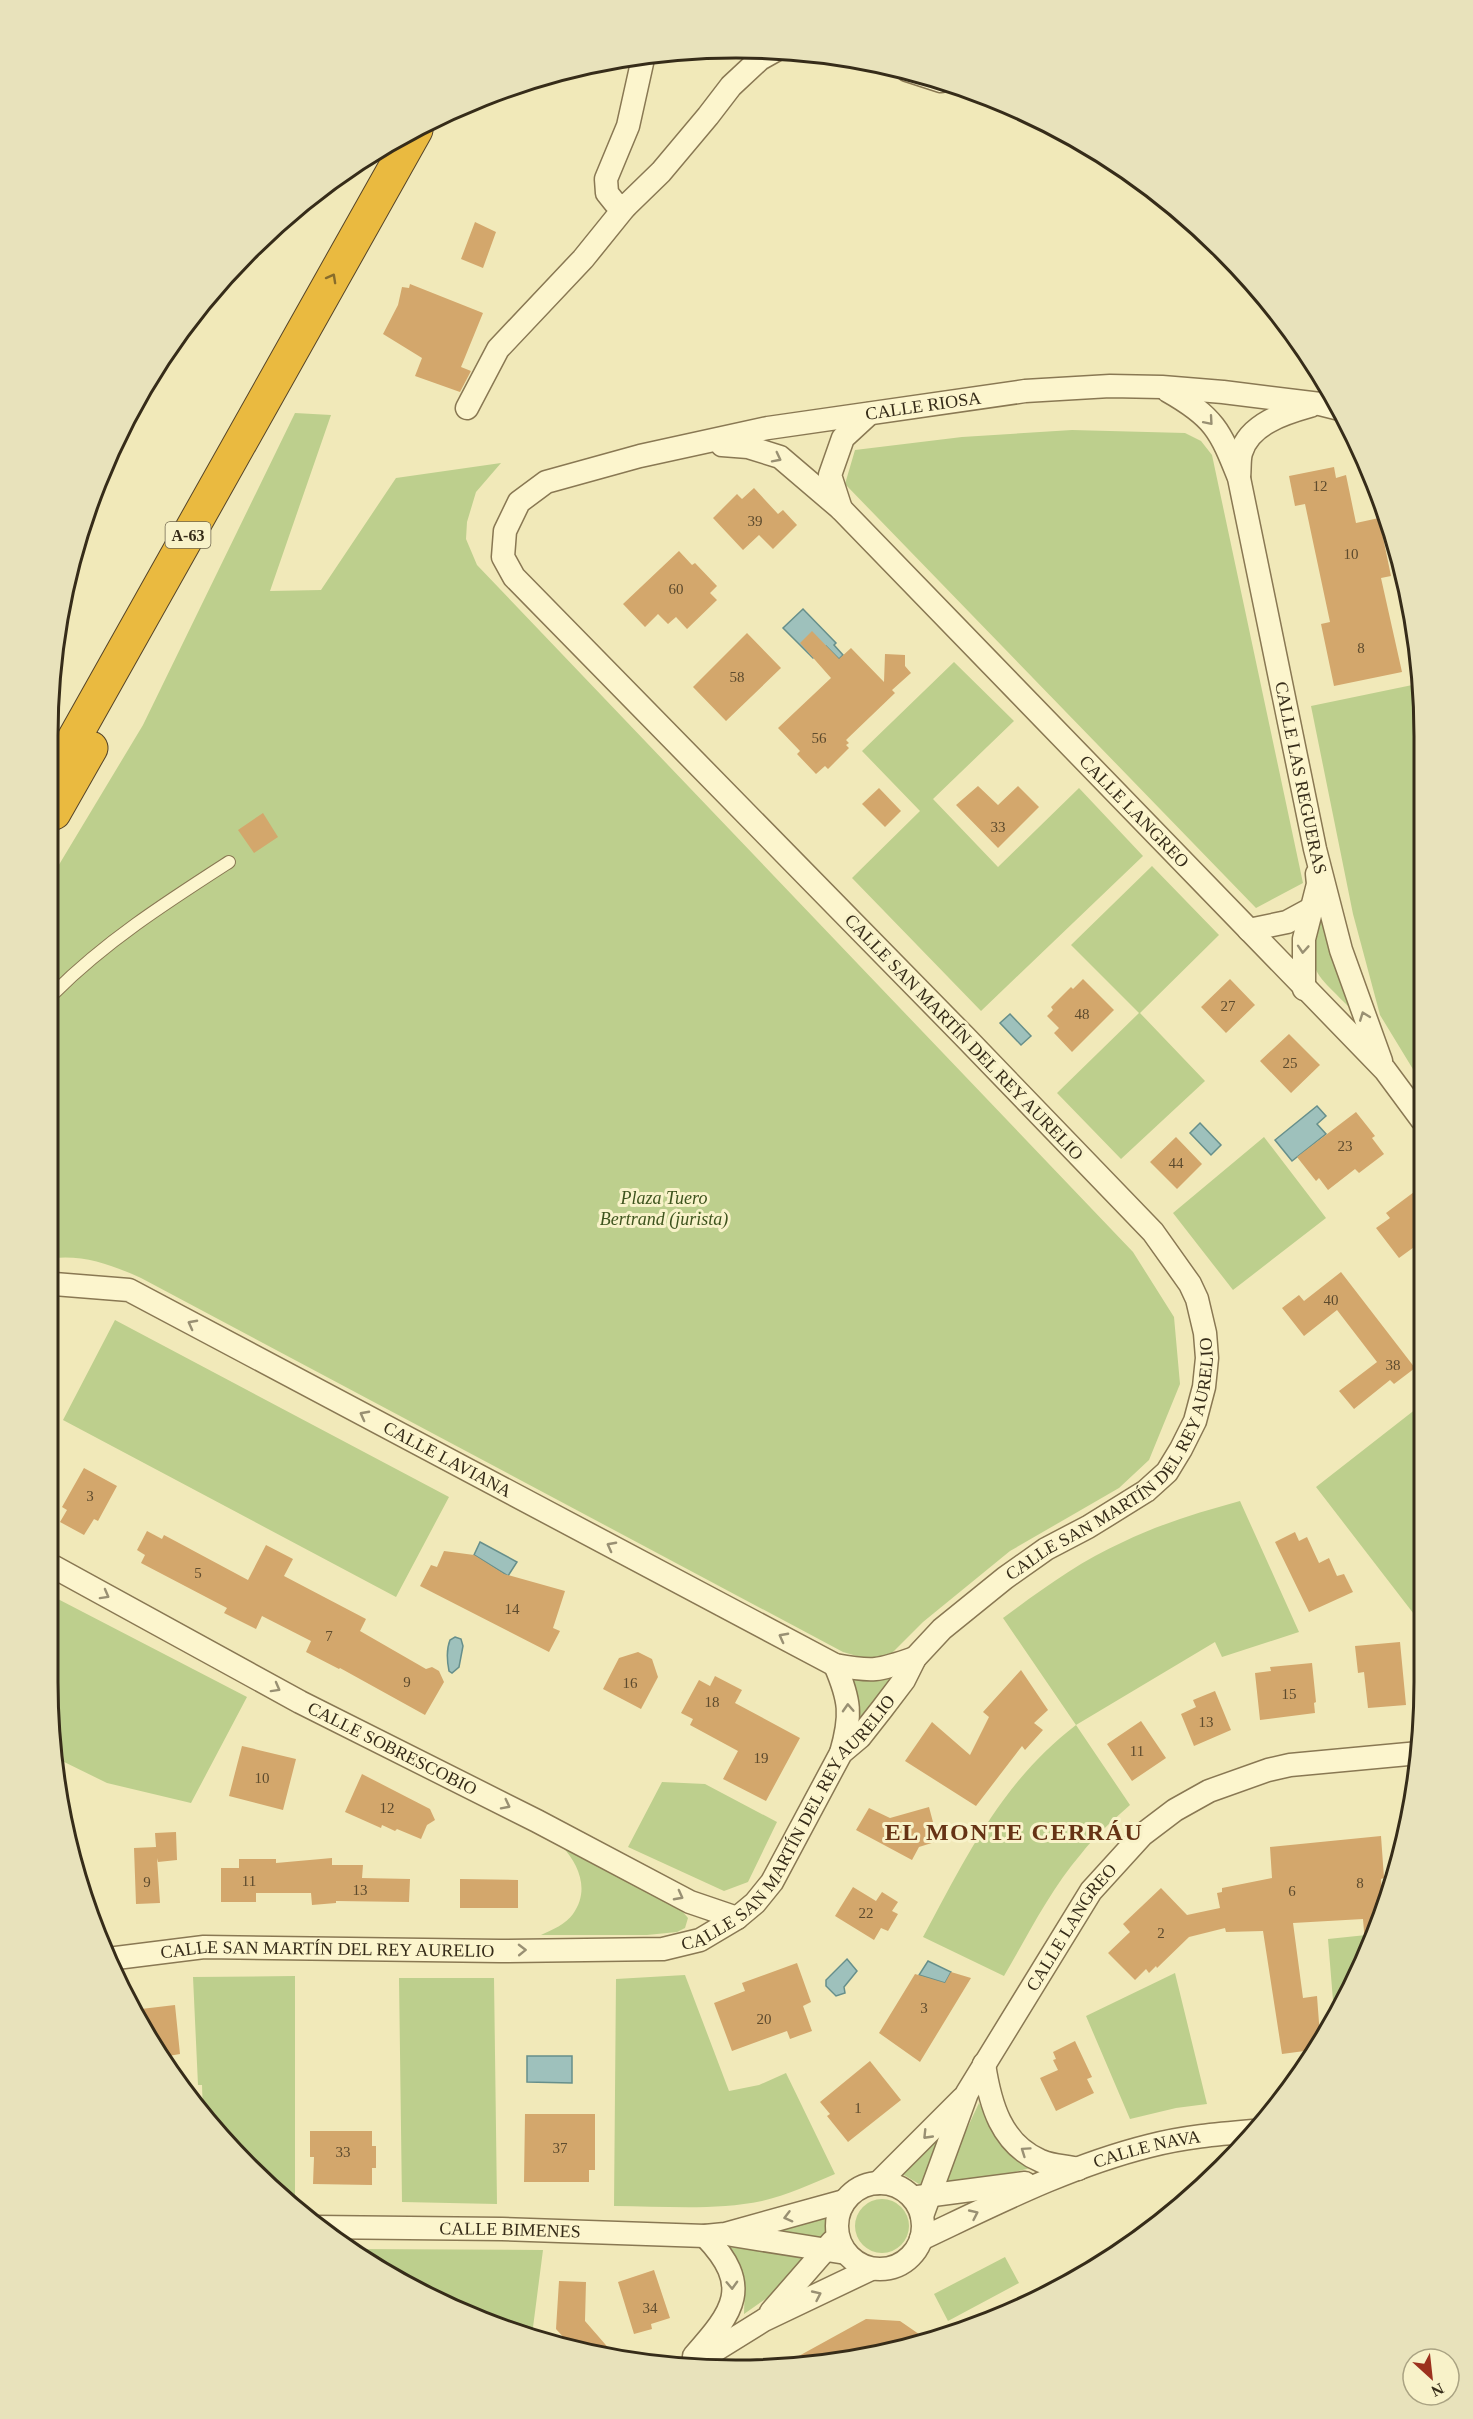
<svg xmlns="http://www.w3.org/2000/svg" width="1473" height="2419" font-family="'Times New Roman',serif">
	<style>
		.green { fill: #bdcf8d }
		.water { fill: #9ec1bc; stroke: #668f8b; stroke-width: 1.5 }
		.building { fill: #d3a76c }
		.lines { fill: none; stroke-linecap: round; stroke-linejoin: round }
		.lane-casing { stroke: #897853; stroke-width: 14 }
		.street-casing { stroke: #897853; stroke-width: 25 }
		.highway-casing { stroke: #554428; stroke-width: 35 }
		.lane { stroke: #fcf5cd; stroke-width: 12 }
		.street { stroke: #fcf5cd; stroke-width: 22 }
		.highway { stroke: #eaba40; stroke-width: 33 }
		.oneway { stroke: #876c2b }
		.oneway2 { stroke: #999073 }
		.labels { text-anchor: middle; dominant-baseline: central; stroke-width: 6; stroke-linejoin: round; paint-order: stroke }
		.number-label { font-size: 15px; fill: #5d4b2e }
		.shield { fill: #f8f2c9; stroke: #70674e; stroke-width: 1.5 }
		.shield-label { font-size: 16px; font-weight: bold; fill: #362c19 }
		.street-label { font-size: 18px; fill: #362c19; stroke: #f8f2c9 }
		.park-label { font-size: 18px; font-style: italic; fill: #3e541e; stroke: #f8f2c9 }
		.district-label { font-size: 24px; font-weight: bold; letter-spacing: 1.5px; fill: #663315; stroke: #f8f2c9 }
		.rim { fill: none; stroke: #362c19; stroke-width: 3 }
	</style>
	<rect width="100%" height="100%" fill="#f1e9b9"/>
	<!-- green -->
	<path class="green" d="M295 413 331 415 270 591 321 590 396 478 501 463 476 492 467 522 466 539 477 565 1133 1252 1174 1317 1180 1384 1149 1460 1119 1488 1010 1551 923 1622 891 1654 867 1659 843 1652 141 1278C112 1265 85 1255 54 1258V873L143 725Z
		M1072 430 1185 433 1201 441 1212 455 1303 883 1256 908 845 484 855 450 962 437Z
		M954 662 1014 721 933 799 998 867 1079 788 1143 856 981 1011 852 878 920 811 862 751Z
		M1422 683 1423 691 1422 1084 1380 1015 1353 914 1311 706Z
		M1152 866 1219 935 1140 1013 1205 1081 1121 1159 1057 1093 1139 1013 1071 945Z
		M1325 917 1351 1004 1349 1007C1314 971 1306 972 1319 920Z
		M1264 1137 1326 1218 1233 1290 1173 1213Z
		M115 1320 449 1497 396 1597 63 1420Z
		M1421 1405 1420 1622 1316 1487Z
		M1240 1501 1299 1632 1222 1657 1215 1642 1076 1725 1130 1805C1113 1820 1095 1836 1081 1854 1050 1890 1028 1935 1004 1976L923 1937C967 1856 1001 1783 1076 1725L1003 1618C1041 1590 1080 1561 1123 1542 1160 1524 1200 1512 1240 1501Z
		M54 1597 247 1697 191 1803 107 1783 54 1757Z
		M848 1675H894L859 1721Z
		M662 1782 705 1784 777 1822 748 1882 724 1891 628 1847Z
		M562 1846 682 1911 688 1918 685 1928 677 1932 647 1935H541C552 1930 566 1924 573 1914 590 1890 579 1865 562 1846Z
		M1376 1934 1373 1946 1334 2013 1328 1939Z
		M1175 1973 1207 2104 1176 2108 1130 2119 1086 2016Z
		M685 1975 729 2091 759 2085 786 2073 835 2174C812 2184 787 2195 762 2201 714 2211 662 2206 614 2206L616 1979Z
		M295 1976V2201H290L203 2114 202 2085H198L193 1977Z
		M399 1978H494L497 2204 402 2202Z
		M979 2103 999 2142 1034 2167 989 2179 945 2183 958 2148Z
		M950 2119 926 2184H919L904 2175 903 2169Z
		M855 2226a27 27 0 1 1 54 0a27 27 0 1 1-54 0Z
		M826 2216V2231L820 2239 797 2234 757 2233Z
		M730 2247 793 2251 807 2256 774 2293 744 2314 745 2285Z
		M350 2249 543 2250 532 2335 537 2340 516 2335 432 2300Z
		M1005 2257 1019 2283 948 2321 934 2294Z"/>
	<!-- water -->
	<path class="water" d="M803 609 836 643 834 645 843 655 839 659 826 646 813 658 783 628Z
		M1010 1014 1031 1036 1021 1045 1000 1023Z
		M1317 1106 1326 1116 1317 1124 1326 1134 1292 1161 1275 1140Z
		M1200 1123 1221 1145 1211 1155 1190 1133Z
		M480 1542 517 1562 508 1576 474 1555Z
		M455 1637 461 1639 463 1646 459 1667 452 1673 449 1671C447 1661 446 1650 450 1640Z
		M847 1959 857 1971 844 1987 845 1993 836 1996 826 1986V1980Z
		M928 1961 951 1972 945 1983 919 1975Z
		M527 2056H572V2083L527 2082Z"/>
	<!-- building -->
	<path class="building" d="M475 222 496 232 483 268 461 259Z
		M410 284 483 313 461 367 471 371 460 392 415 376 422 358 383 334 398 305 402 287 409 288Z
		M1334 467 1336 478 1346 475 1356 523 1379 518 1391 576 1381 578 1402 672 1334 686 1321 624 1330 622 1305 504 1295 506 1289 476Z
		M754 488 778 514 783 510 797 525 773 549 759 535 743 550 713 518 737 494 742 499Z
		M679 551 692 565 695 563 717 586 710 593 717 600 687 629 676 617 668 624 658 614 645 627 623 604Z
		M812 631 839 659 851 648 884 682 885 654 905 655V666L911 673 892 690 895 693 846 740 849 743 846 745 849 748 828 769 825 766 816 774 797 754 800 751 778 728 831 678 800 643Z
		M747 633 781 668 726 721 693 687Z
		M978 786 998 805 1018 786 1039 807 998 848 956 805Z
		M879 788 901 811 885 827 862 804Z
		M263 813 278 837 254 853 238 830Z
		M1083 979 1114 1010 1072 1052 1054 1033 1059 1028 1047 1016 1053 1010 1051 1007 1071 987 1073 989Z
		M1230 979 1255 1005 1226 1033 1201 1007Z
		M1289 1034 1320 1065 1291 1093 1260 1061Z
		M1356 1112 1375 1136 1372 1138 1384 1154 1359 1173 1355 1169 1328 1190 1319 1178 1316 1181 1297 1157Z
		M1176 1137 1202 1164 1177 1189 1150 1162Z
		M1422 1186 1421 1242 1399 1258 1376 1228 1390 1218 1386 1213Z
		M1341 1272 1415 1368 1394 1384 1390 1380 1354 1409 1339 1391 1377 1362 1337 1310 1304 1336 1282 1308 1299 1295 1304 1301Z
		M84 1468 117 1486 98 1521 94 1519 84 1535 60 1522 67 1510 62 1507Z
		M147 1531 162 1539 164 1535 248 1580 266 1545 293 1559 284 1576 366 1619 360 1631 426 1669 432 1667 439 1671 444 1682 425 1715 340 1668 339 1669 306 1652 311 1641 262 1616 256 1629 224 1613 227 1608 141 1563 145 1555 137 1550Z
		M1295 1532 1299 1541 1307 1537 1319 1563 1329 1558 1337 1576 1344 1574 1353 1592 1309 1612 1275 1542Z
		M444 1551 474 1555 504 1574 565 1591 553 1628 560 1631 549 1652 420 1586 431 1565 437 1567Z
		M1400 1642 1406 1705 1368 1708 1364 1672 1358 1673 1355 1646Z
		M638 1652 652 1659 658 1677 641 1709 603 1689 619 1658Z
		M1312 1663 1316 1702 1314 1703 1315 1713 1260 1720 1255 1673 1271 1671 1270 1667Z
		M1021 1670 1048 1710 1034 1723 1043 1730 1025 1750 1022 1746 976 1806 905 1761 932 1722 970 1755 989 1717 983 1712Z
		M715 1676 742 1690 735 1703 800 1738 766 1801 723 1779 738 1751 690 1725 693 1719 681 1713 699 1680 710 1686Z
		M1215 1691 1231 1730 1194 1746 1181 1714 1196 1707 1193 1700Z
		M1141 1721 1166 1758 1132 1781 1107 1744Z
		M242 1746 296 1759 283 1810 229 1796Z
		M362 1774 430 1809 435 1820 427 1825 421 1839 397 1829 395 1831 382 1825 381 1828 345 1812Z
		M929 1807 938 1841 919 1847 912 1860 856 1830 869 1808 890 1818Z
		M176 1832 177 1860 158 1862 157 1858 160 1903 136 1904 134 1848 156 1847 155 1833Z
		M1381 1836 1384 1878 1381 1879 1383 1907 1373 1946 1366 1956 1363 1919 1293 1923 1303 1998 1317 1996 1320 2036 1312 2050 1282 2054 1263 1931 1226 1932 1225 1928 1189 1937 1157 1968 1156 1966 1149 1973 1146 1969 1135 1980 1108 1953 1130 1932 1123 1924 1161 1888 1187 1915 1220 1908 1217 1893 1222 1892V1888L1272 1878 1270 1847Z
		M332 1858V1865H363L362 1878 410 1879 409 1902 336 1901V1903L312 1905 311 1893H256V1902H221V1868H239V1859H276V1863Z
		M460 1879 518 1880V1908H460Z
		M853 1887 876 1901 882 1892 898 1902 892 1911 898 1914 888 1931 881 1928 874 1940 835 1916Z
		M797 1963 811 2002 803 2006 812 2031 790 2039 787 2031 732 2051 714 2003 745 1991 742 1983Z
		M951 1972 971 1978 920 2062 879 2033 915 1974 945 1983Z
		M175 2005 180 2054 163 2057 142 2024 141 2009Z
		M1075 2041 1092 2077 1087 2079 1094 2093 1056 2111 1040 2078 1058 2070 1053 2060 1056 2059 1053 2052Z
		M870 2061 901 2100 848 2142 827 2116 830 2114 820 2102Z
		M525 2114H595V2170H589V2182H524Z
		M310 2131H372V2146H376V2168H372V2185L313 2184 314 2157H310Z
		M654 2270 670 2318 651 2324 652 2329 634 2334 618 2282Z
		M559 2281 586 2282 585 2321 618 2359 575 2350 556 2329Z
		M866 2319 900 2321 929 2341 827 2365 777 2368Z"/>
	<g class="lines">
		<!-- lane casing -->
		<g class="lane-casing">
			<path id="lane" d="M54 993C106 941 167 902 229 862"/>
		</g>
		<!-- street casing -->
		<g class="street-casing">
			<g id="street">
				<path d="M907 70 941 81"/>
				<path d="M625 207 615 203 607 193 606 179 628 126 644 54"/>
				<path id="s1" d="M1168 391C1214 417 1220 430 1239 478L1315 849 1341 950 1381 1061"/>
				<path d="M467 408 498 349 583 259 625 207 661 172 708 116 731 86 760 59 776 50"/>
				<path id="s2" d="M722 445 748 447 780 457 841 509 1385 1070 1422 1120"/>
				<path d="M1239 477C1240 469 1239 460 1241 453 1249 424 1285 413 1310 406"/>
				<path d="M841 509 830 475 843 438 869 414"/>
				<path d="M1249 930 1287 922 1311 909"/>
				<path d="M1304 989V939L1318 884 1317 874"/>
				<path id="s3" d="M54 1284 129 1290 835 1665C873 1672 878 1671 915 1658"/>
				<path id="s4" d="M54 1567 300 1702 537 1821 690 1902 737 1918"/>
				<path d="M835 1665C850 1700 852 1715 841 1753"/>
				<path id="s5" d="M108 1959 204 1947 500 1951 663 1949 700 1940 737 1918 755 1903 772 1882 841 1753 860 1737 882 1709 904 1680 915 1658 942 1629 1005 1578 1046 1549 1088 1527 1146 1491 1167 1472 1181 1449 1195 1421 1204 1387 1207 1358 1205 1333 1197 1299 1190 1284 1153 1232 965 1037 514 577 503 557 505 531 519 502 546 482 640 456 768 428 1025 391 1110 386 1162 387 1223 392 1320 404 1340 409"/>
				<path d="M984 2064C990 2104 1001 2144 1041 2161 1052 2166 1066 2166 1078 2169"/>
				<circle cx="880" cy="2226" r="43"/>
				<path d="M878 2183 962 2099"/>
				<path d="M918 2197 1025 2183"/>
				<path id="s6" d="M922 2216 967 2093 1091 1891 1142 1835 1175 1810 1209 1791 1268 1770 1290 1765 1419 1753"/>
				<path id="s7" d="M315 2227 502 2229 705 2236 725 2234 844 2201"/>
				<path d="M732 2235 846 2253"/>
				<path id="s8" d="M921 2239C995 2204 1069 2166 1149 2146 1183 2137 1218 2134 1253 2131"/>
				<path d="M771 2312 832 2242"/>
				<path d="M694 2356C734 2311 753 2286 705 2236"/>
				<path d="M690 2366 764 2320 871 2269"/>
			</g>
		</g>
		<!-- highway casing -->
		<g class="highway-casing">
			<path id="highway" d="M54 770 72 742 416 130
				M54 813 91 748"/>
		</g>
		<!-- lane -->
		<use href="#lane" class="lane"/>
		<!-- street -->
		<use href="#street" class="street"/>
		<!-- highway -->
		<use href="#highway" class="highway"/>
	</g>
	<!-- one-way arrows -->
	<defs><path id="oneway-chevron" d="M-2-3.5L2.5 0L-2 3.5" fill="none" stroke-width="1.6" stroke-linecap="round" stroke-linejoin="round" transform="scale(1.5)"/></defs>
	<use class="oneway" href="#oneway-chevron" transform="translate(332 278) rotate(-61)"/>
	<g class="oneway2">
		<use href="#oneway-chevron" transform="translate(1209 421) rotate(49)"/>
		<use href="#oneway-chevron" transform="translate(777 458) rotate(27)"/>
		<use href="#oneway-chevron" transform="translate(1303 949) rotate(94)"/>
		<use href="#oneway-chevron" transform="translate(1364 1016) rotate(-111)"/>
		<use href="#oneway-chevron" transform="translate(192 1324) rotate(-152)"/>
		<use href="#oneway-chevron" transform="translate(364 1415) rotate(-152)"/>
		<use href="#oneway-chevron" transform="translate(611 1546) rotate(-152)"/>
		<use href="#oneway-chevron" transform="translate(105 1595) rotate(29)"/>
		<use href="#oneway-chevron" transform="translate(783 1637) rotate(-152)"/>
		<use href="#oneway-chevron" transform="translate(276 1688) rotate(29)"/>
		<use href="#oneway-chevron" transform="translate(848 1708) rotate(-93)"/>
		<use href="#oneway-chevron" transform="translate(506 1805) rotate(27)"/>
		<use href="#oneway-chevron" transform="translate(679 1896) rotate(28)"/>
		<use href="#oneway-chevron" transform="translate(522 1950) rotate(-1)"/>
		<use href="#oneway-chevron" transform="translate(927 2135) rotate(134)"/>
		<use href="#oneway-chevron" transform="translate(1025 2151) rotate(-145)"/>
		<use href="#oneway-chevron" transform="translate(974 2214) rotate(-25)"/>
		<use href="#oneway-chevron" transform="translate(788 2217) rotate(165)"/>
		<use href="#oneway-chevron" transform="translate(732 2285) rotate(88)"/>
		<use href="#oneway-chevron" transform="translate(817 2295) rotate(-25)"/>
	</g>
	<g class="labels">
		<!-- number labels -->
		<g class="number-label">
			<text x="1320" y="486">12</text>
			<text x="755" y="521">39</text>
			<text x="1351" y="554">10</text>
			<text x="676" y="589">60</text>
			<text x="1361" y="648">8</text>
			<text x="737" y="677">58</text>
			<text x="819" y="738">56</text>
			<text x="998" y="827">33</text>
			<text x="1228" y="1006">27</text>
			<text x="1082" y="1014">48</text>
			<text x="1290" y="1063">25</text>
			<text x="1345" y="1146">23</text>
			<text x="1176" y="1163">44</text>
			<text x="1331" y="1300">40</text>
			<text x="1393" y="1365">38</text>
			<text x="90" y="1496">3</text>
			<text x="198" y="1573">5</text>
			<text x="512" y="1609">14</text>
			<text x="329" y="1636">7</text>
			<text x="407" y="1682">9</text>
			<text x="630" y="1683">16</text>
			<text x="1289" y="1694">15</text>
			<text x="712" y="1702">18</text>
			<text x="1206" y="1722">13</text>
			<text x="1137" y="1751">11</text>
			<text x="761" y="1758">19</text>
			<text x="262" y="1778">10</text>
			<text x="387" y="1808">12</text>
			<text x="249" y="1881">11</text>
			<text x="147" y="1882">9</text>
			<text x="1360" y="1883">8</text>
			<text x="360" y="1890">13</text>
			<text x="1292" y="1891">6</text>
			<text x="866" y="1913">22</text>
			<text x="1161" y="1933">2</text>
			<text x="924" y="2008">3</text>
			<text x="764" y="2019">20</text>
			<text x="858" y="2108">1</text>
			<text x="560" y="2148">37</text>
			<text x="343" y="2152">33</text>
			<text x="650" y="2308">34</text>
		</g>
		<!-- shield labels -->
		<rect class="shield" x="165.5" y="522" width="45" height="26" rx="4.5"/>
		<g class="shield-label">
			<text x="188" y="535">A-63</text>
		</g>
		<!-- street labels -->
		<g class="street-label">
			<text stroke="none"><textPath href="#s5" startOffset="2948">CALLE RIOSA</textPath></text>
			<text stroke="none"><textPath href="#s1" startOffset="422">CALLE LAS REGUERAS</textPath></text>
			<text stroke="none"><textPath href="#s2" startOffset="561">CALLE LANGREO</textPath></text>
			<text transform="translate(964 1037) rotate(46)">CALLE SAN MARTÍN DEL REY AURELIO</text>
			<text stroke="none"><textPath href="#s5" startOffset="1246">CALLE SAN MARTÍN DEL REY AURELIO</textPath></text>
			<text stroke="none"><textPath href="#s3" startOffset="436">CALLE LAVIANA</textPath></text>
			<text stroke="none"><textPath href="#s4" startOffset="384">CALLE SOBRESCOBIO</textPath></text>
			<text stroke="none"><textPath href="#s5" startOffset="742">CALLE SAN MARTÍN DEL REY AURELIO</textPath></text>
			<text stroke="none"><textPath href="#s6" startOffset="327">CALLE LANGREO</textPath></text>
			<text stroke="none"><textPath href="#s5" startOffset="220">CALLE SAN MARTÍN DEL REY AURELIO</textPath></text>
			<text stroke="none"><textPath href="#s8" startOffset="244">CALLE NAVA</textPath></text>
			<text stroke="none"><textPath href="#s7" startOffset="195">CALLE BIMENES</textPath></text>
		</g>
		<!-- park labels -->
		<g class="park-label">
			<text x="664" y="1198">Plaza Tuero<tspan x="664" dy="21">Bertrand (jurista)</tspan></text>
		</g>
		<!-- district labels -->
		<g class="district-label">
			<text x="1014" y="1832">EL MONTE CERRÁU</text>
		</g>
	</g>
	<!-- crop -->
	<path d="M0 0H1473V2419H0ZM736 58H736A678 678 0 0 1 1414 736V1682A678 678 0 0 1 736 2360H736A678 678 0 0 1 58 1682V736A678 678 0 0 1 736 58Z" fill="#e8e2bb" fill-rule="evenodd"/>
	<path class="rim" d="M736 58H736A678 678 0 0 1 1414 736V1682A678 678 0 0 1 736 2360H736A678 678 0 0 1 58 1682V736A678 678 0 0 1 736 58Z"/>
	<!-- north arrow -->
	<g transform="translate(1431 2377) rotate(153)"><circle r="28" fill="#f8f2c9" stroke="#aaa383" stroke-width="1.5"/>
	<path d="M0-4.5L10 22L0 15L-10 22Z" fill="#9c311e"/>
	<text y="-9" font-size="16" font-weight="bold" text-anchor="middle" fill="#362c19">N</text>
	</g>
</svg>
